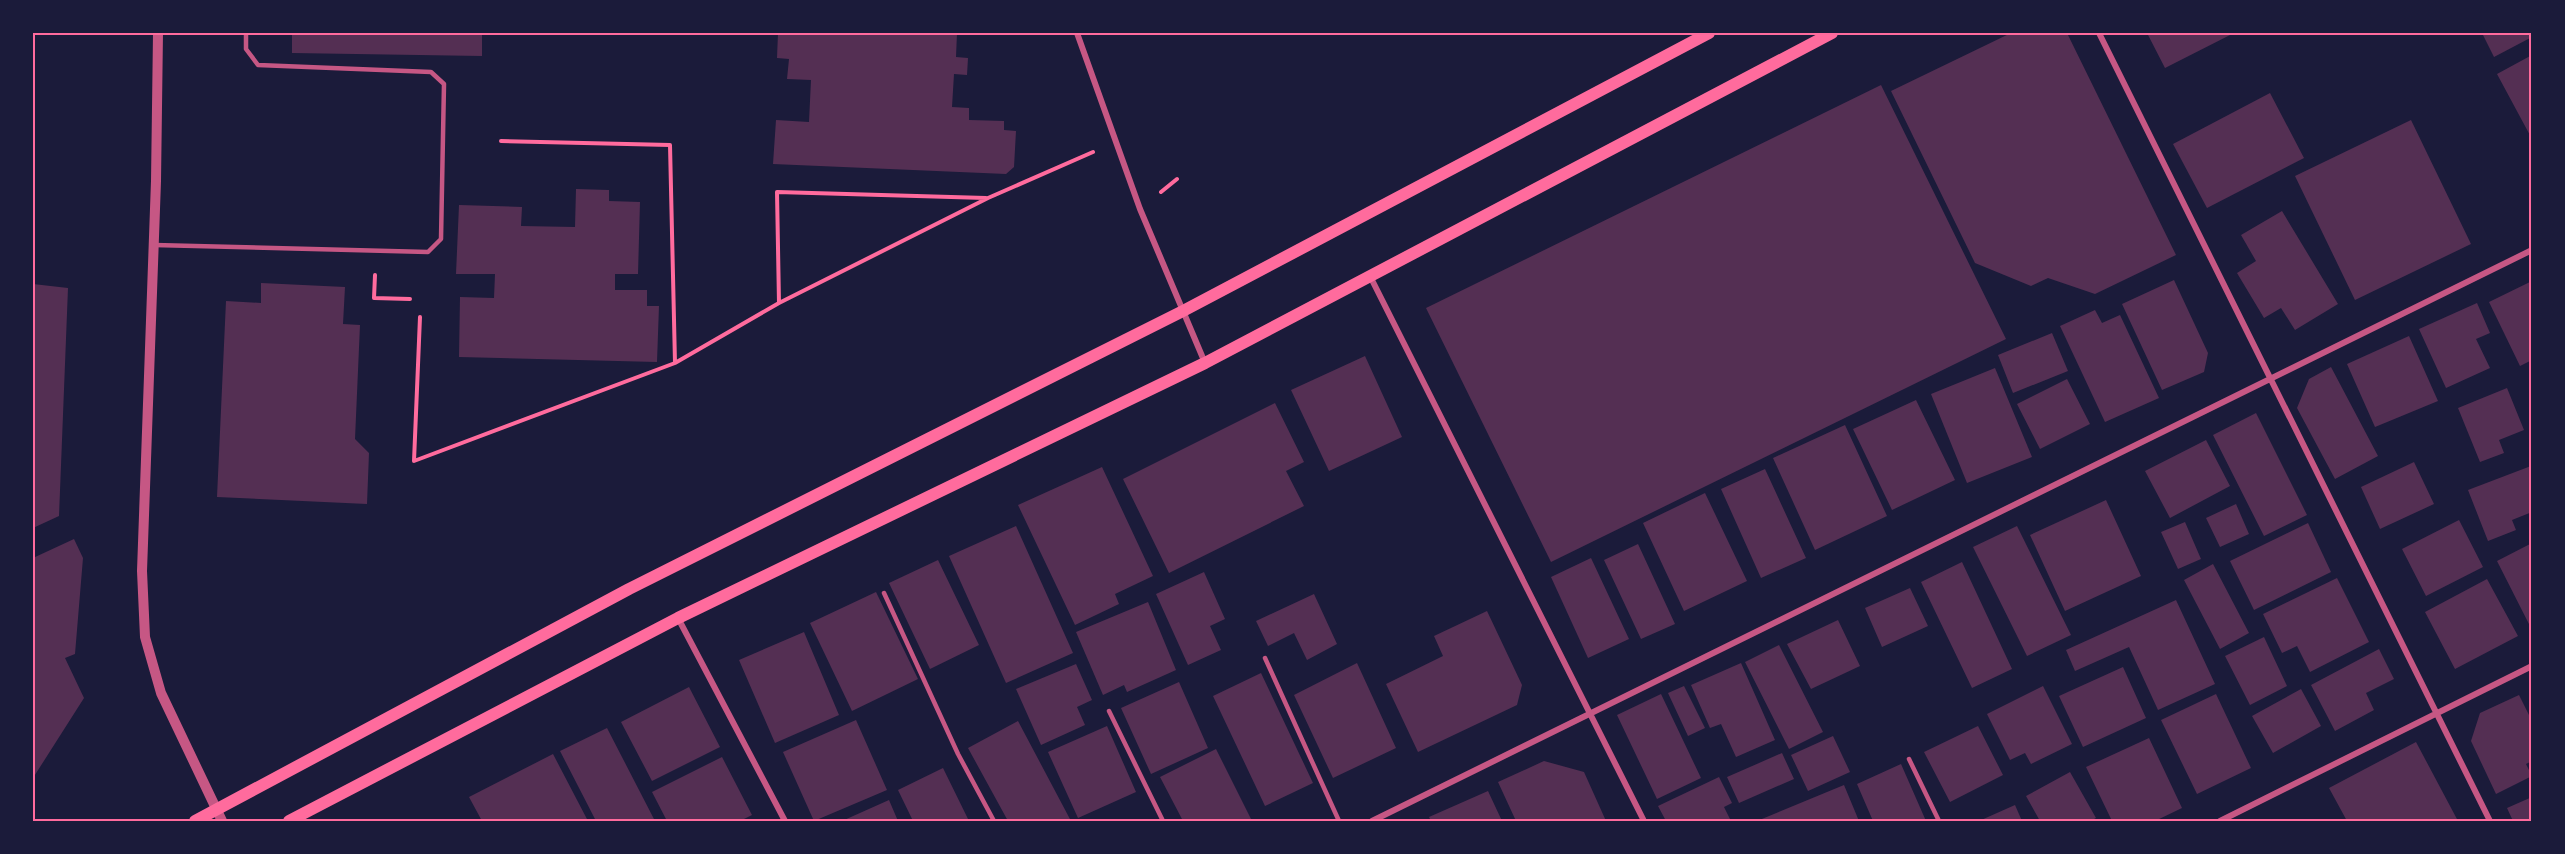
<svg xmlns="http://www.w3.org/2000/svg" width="2565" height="854" font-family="'Exo 2',sans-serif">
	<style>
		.building { fill: #542f53 }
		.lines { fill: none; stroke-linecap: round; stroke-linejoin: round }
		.path { stroke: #ff6b9d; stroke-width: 4 }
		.service { stroke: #c65784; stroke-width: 4.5 }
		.minor { stroke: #c65784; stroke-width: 6 }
		.tertiary { stroke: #c65784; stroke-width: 10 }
		.secondary { stroke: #ff6b9d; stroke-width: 12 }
		.neatline { fill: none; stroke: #ff6b9d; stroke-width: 2 }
	</style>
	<rect width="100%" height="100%" fill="#1b1b3a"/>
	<!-- building -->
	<path class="building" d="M292 33H482V56L292 53Z
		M778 33H957L956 57 968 58 967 75 954 74 952 107 969 108V120L1004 121V130L1016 131 1014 167 1006 174 773 164 776 120 809 122 811 80 787 79 789 59 777 58Z
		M2011 33H2067L2176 255 2095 294 2048 278 2031 286 1975 263 1891 91Z
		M2147 33H2234L2165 68Z
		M2482 33H2532V37L2494 57Z
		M2532 55V139L2497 74Z
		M1881 85 2006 339 1551 562 1426 308Z
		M2270 93 2304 158 2207 208 2173 144Z
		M2411 120 2471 244 2355 300 2295 176Z
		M576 189 609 190V201L640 202 638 274H615V290H647V306H659L657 362 459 357 460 297 494 298 495 274H456L459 205 522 207 521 226 575 227Z
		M2282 211 2338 304 2295 330 2281 308 2264 318 2237 273 2256 261 2241 235Z
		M2174 280 2208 353 2204 372 2162 390 2122 304Z
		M2532 281V360L2520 366 2489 302Z
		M261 283 345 287 343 324 360 325 355 439 369 453 367 504 217 497 226 301 261 303Z
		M33 284 68 288 59 516 33 528Z
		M2477 303 2490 333 2476 339 2490 368 2446 388 2419 329Z
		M2095 310 2102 323 2120 315 2159 398 2105 422 2060 326Z
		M2052 333 2068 371 2013 393 1998 355Z
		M2409 336 2438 401 2375 427 2347 364Z
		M1365 356 1402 437 1329 471 1291 390Z
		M2331 367 2378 456 2335 479 2297 408 2309 379Z
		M1995 368 2032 457 1967 483 1931 394Z
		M2067 379 2090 424 2040 449 2017 404Z
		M2507 388 2524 430 2499 440 2504 453 2480 462 2458 408Z
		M1916 400 1955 480 1892 510 1853 429Z
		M1275 403 1304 462 1286 471 1304 506 1169 573 1123 479Z
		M2256 413 2307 515 2264 536 2213 435Z
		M1845 425 1887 516 1815 550 1773 458Z
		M2206 440 2230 486 2170 518 2145 471Z
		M2414 462 2434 504 2380 529 2361 487Z
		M2531 466 2532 512 2512 520 2516 530 2488 541 2468 490Z
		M1102 467 1153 576 1115 594 1119 604 1075 625 1018 505Z
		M1765 469 1806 558 1761 578 1721 489Z
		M1705 493 1747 581 1684 611 1643 523Z
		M2106 500 2141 576 2065 611 2030 535Z
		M2236 504 2249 534 2220 547 2206 518Z
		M2459 520 2483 567 2426 596 2402 549Z
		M2185 522 2201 559 2178 569 2161 532Z
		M2308 523 2331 572 2254 610 2230 561Z
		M1016 526 1073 653 1006 683 949 556Z
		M2017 526 2071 635 2027 656 1973 547Z
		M74 539 83 558 75 654 65 658 84 698 33 778V558Z
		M2532 543V630L2497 561Z
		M1638 544 1675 624 1641 639 1604 560Z
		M1591 558 1629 639 1588 658 1551 577Z
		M938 560 979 645 930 669 889 583Z
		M1962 562 2012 669 1972 688 1921 582Z
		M2213 564 2249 633 2220 649 2184 580Z
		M1204 572 1225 619 1210 626 1221 650 1188 665 1156 594Z
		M2337 578 2369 642 2310 672 2297 646 2282 653 2263 614Z
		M2487 579 2518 636 2455 669 2425 612Z
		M1910 588 1928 626 1882 647 1865 608Z
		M876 592 918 679 852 711 810 623Z
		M1314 594 1337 644 1307 660 1294 633 1268 646 1256 621Z
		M2176 600 2215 684 2158 710 2129 647 2075 671 2066 650Z
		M1148 602 1176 670 1127 692 1124 685 1103 695 1076 632Z
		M1487 611 1522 685 1517 705 1418 752 1386 684 1443 656 1434 636Z
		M1838 620 1860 666 1811 689 1787 644Z
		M804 632 839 715 775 743 739 660Z
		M2264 637 2287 686 2250 705 2225 656Z
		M1779 645 1823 732 1789 749 1745 662Z
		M2379 649 2394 679 2366 693 2374 710 2335 731 2311 685Z
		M1357 663 1396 748 1333 778 1294 695Z
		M1741 663 1775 740 1736 757 1721 724 1710 728 1691 685Z
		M1076 664 1092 700 1077 707 1085 725 1041 745 1016 689Z
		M2123 667 2146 718 2083 747 2059 696Z
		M1261 673 1313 783 1265 806 1213 696Z
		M1179 682 1208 748 1151 774 1121 708Z
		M1684 686 1705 728 1688 736 1668 693Z
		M2043 686 2072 744 2031 764 2025 753 2010 760 1987 714Z
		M689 687 720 747 652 781 621 722Z
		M2301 689 2321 726 2273 753 2252 716Z
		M1661 694 1701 778 1657 799 1617 715Z
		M2216 694 2251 768 2197 794 2161 720Z
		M2519 695 2532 721V761L2526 764 2532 776 2496 794 2471 741 2480 713Z
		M856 720 887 790 814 821 783 752Z
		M1018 721 1071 821H1008L968 748Z
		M1107 726 1136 792 1078 818 1048 752Z
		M1978 726 2003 775 1950 802 1924 752Z
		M607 728 655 821H596L560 751Z
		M1833 736 1850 772 1808 791 1791 755Z
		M2149 738 2182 808 2155 821H2112L2086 767Z
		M2416 742 2458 821H2347L2329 788Z
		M1216 749 1252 821H1183L1160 777Z
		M1782 753 1794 779 1739 803 1727 777Z
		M553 754 588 821H482L469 797Z
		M722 757 752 815 740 821H667L652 792Z
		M1544 761 1584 772 1606 821H1516L1498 782Z
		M1901 764 1926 821H1873L1857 784Z
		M943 768 969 821H913L898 790Z
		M2070 772 2096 818 2090 821H2040L2026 796Z
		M1719 777 1732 803 1724 807 1731 821H1666L1658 806Z
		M1844 785 1859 821H1757Z
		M1488 791 1502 821H1431L1429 817Z
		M2532 797V821H2513L2507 808Z
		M889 800 898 821H842Z
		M2015 805 2022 821H1979Z"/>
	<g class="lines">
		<!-- path -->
		<path class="path" d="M501 141 670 145 675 363
			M1161 192 1177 179
			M375 275 374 298 410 299
			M779 303 777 192 986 198
			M420 317 414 461 675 363 779 303 988 198 1093 152"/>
		<!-- service -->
		<path class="service" d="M154 245 428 252 441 239 444 84 431 72 258 65 246 49V33
			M884 593 958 754 994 821
			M1265 658 1339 821
			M1109 711 1163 821
			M1909 759 1939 821"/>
		<!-- minor -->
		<path class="minor" d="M1077 33 1140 209 1205 363
			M2099 33 2490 821
			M1370 276 1644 821
			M678 618 785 821
			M1372 821 2532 250
			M2220 821 2532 666"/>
		<!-- tertiary -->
		<path class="tertiary" d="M158 33 156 181 142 571 145 637 161 693 222 821"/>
		<!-- secondary -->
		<path class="secondary" d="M195 821 629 589 1183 311 1709 33
			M289 821 678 618 1205 363 1832 33"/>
	</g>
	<!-- border -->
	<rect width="2565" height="854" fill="none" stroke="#1b1b3a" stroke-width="69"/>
	<rect x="34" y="34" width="2496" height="786" class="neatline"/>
</svg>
